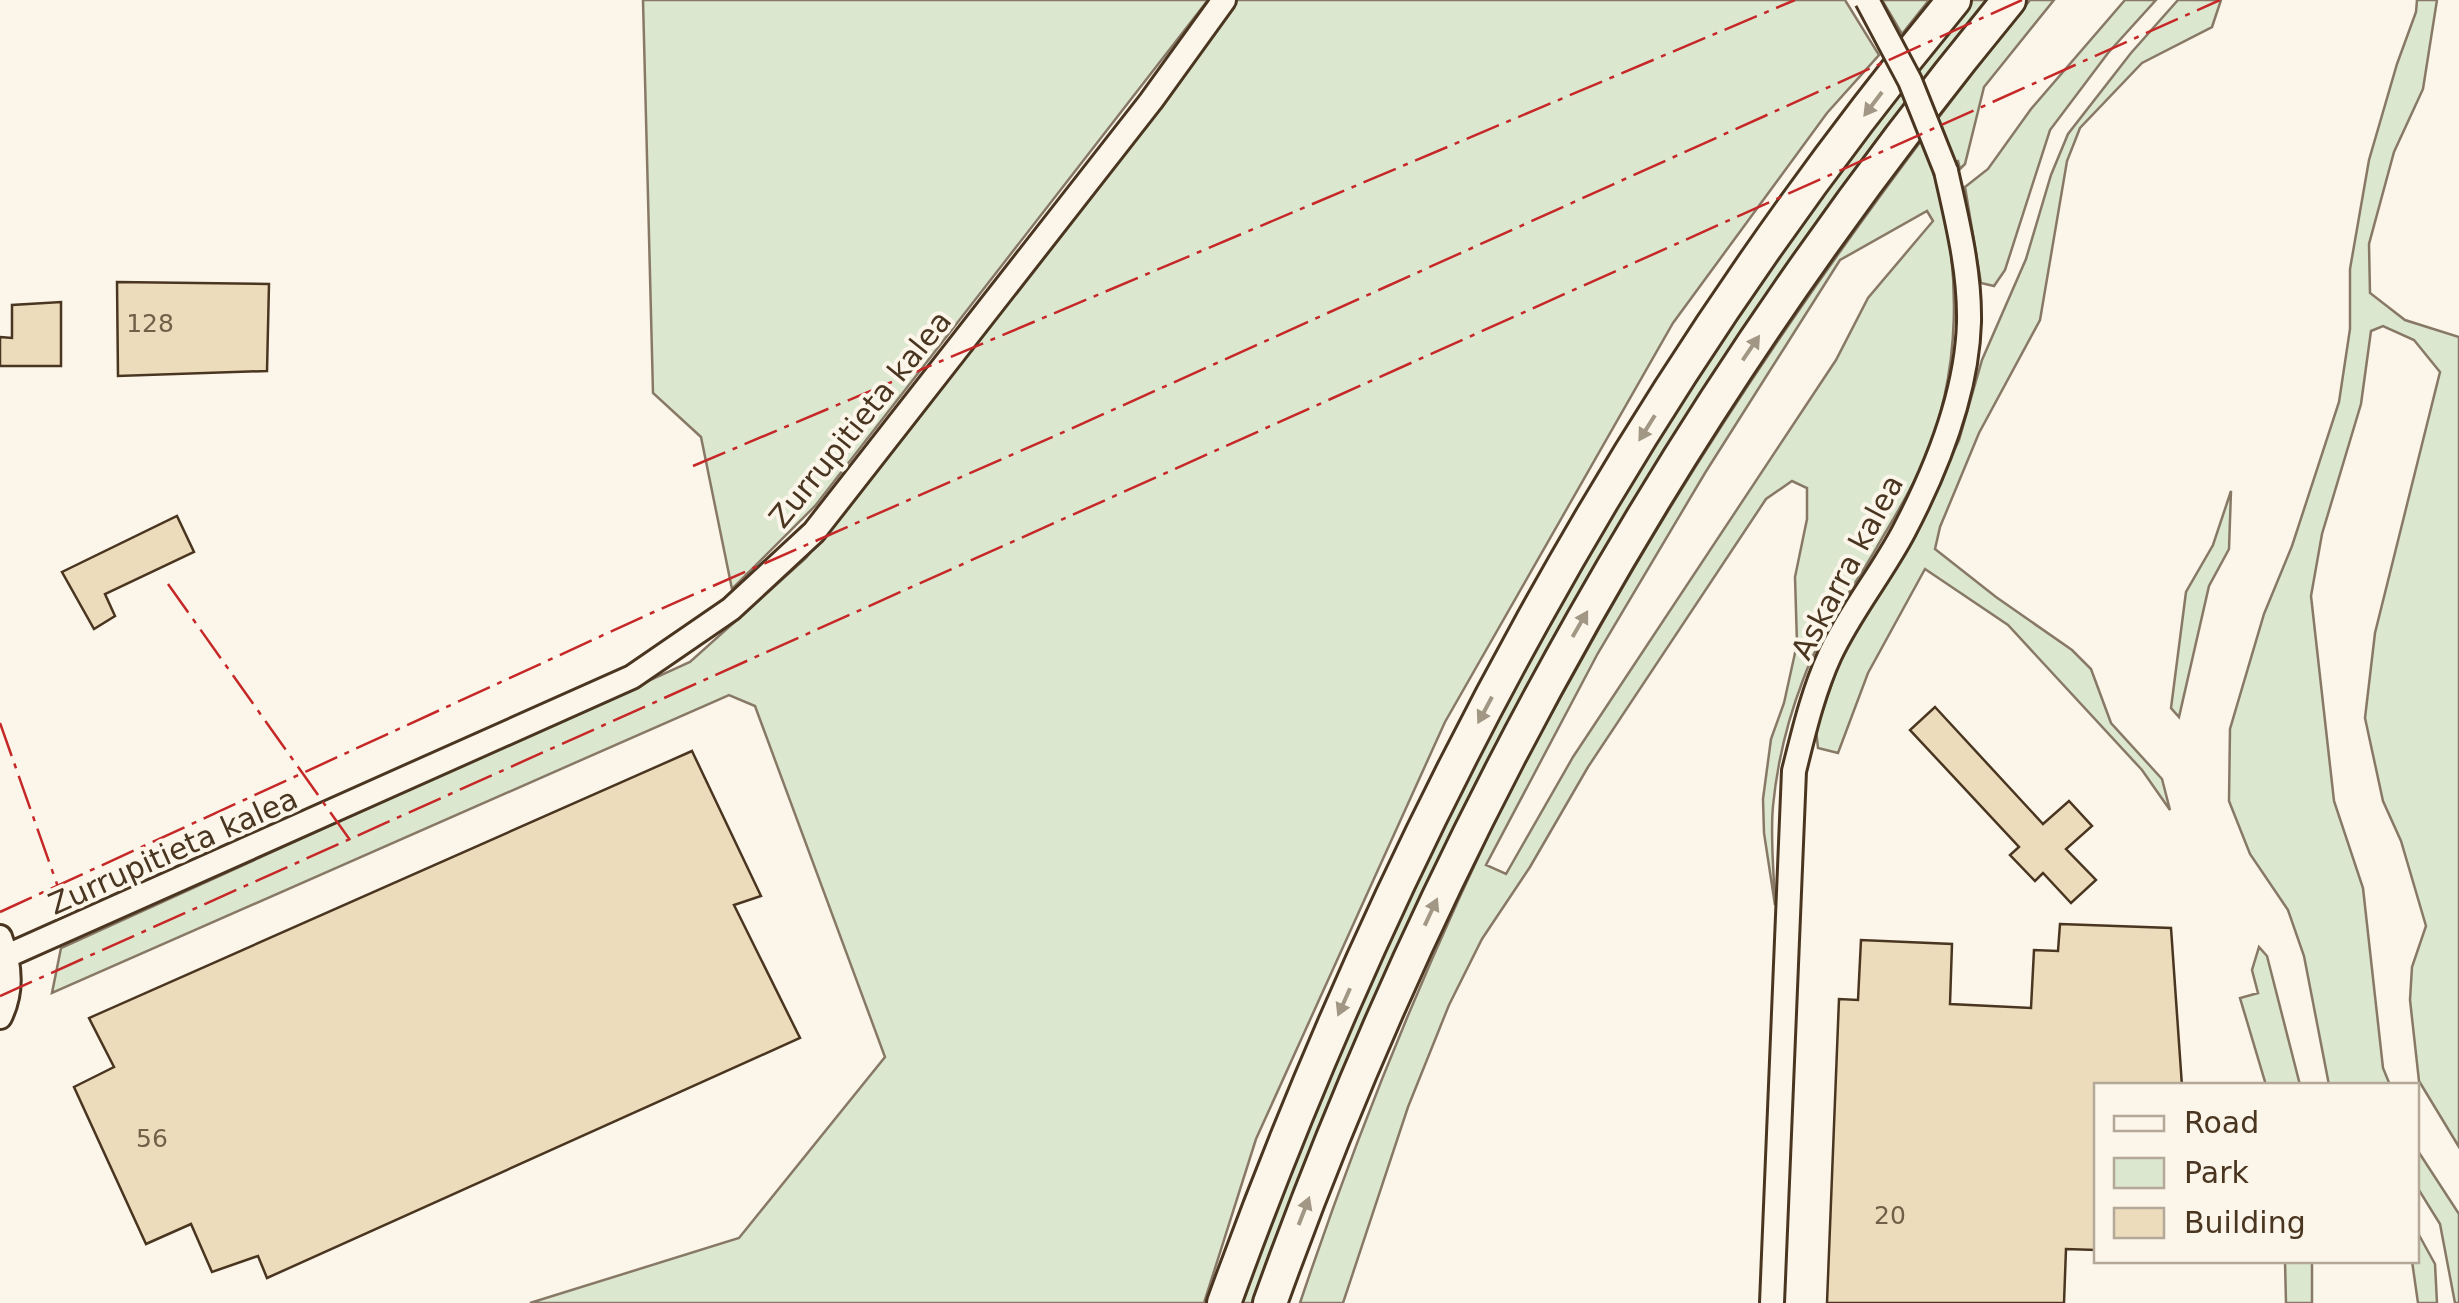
<svg xmlns="http://www.w3.org/2000/svg" width="2459" height="1303" font-family="'DejaVu Sans',sans-serif">
	<style>
		.green { fill: #dce7d0; stroke: #887966; stroke-width: 2.5; fill-rule: evenodd }
		.building { fill: #ecdcbc; stroke: #4a3520; stroke-width: 2.5 }
		.lines { fill: none; stroke-linecap: round; stroke-linejoin: round }
		.minor-casing { stroke: #4a3520; stroke-width: 28 }
		.highway-casing { stroke: #4a3520; stroke-width: 38 }
		.minor { stroke: #fbf6e9; stroke-width: 22 }
		.highway { stroke: #fbf6e9; stroke-width: 32 }
		.minor-bridge-casing { stroke: #4a3520; stroke-width: 28; stroke-linecap: butt }
		.minor-bridge { stroke: #fbf6e9; stroke-width: 22 }
		.power { stroke: #c62828; stroke-width: 2.5; stroke-dasharray: 35 8 5 8; stroke-linecap: butt }
		.oneway { fill: #a29684 }
		.labels { text-anchor: middle; dominant-baseline: central; stroke-width: 8; stroke-linejoin: round; paint-order: stroke }
		.number-label { font-size: 25px; fill: #725f47 }
		.street-label { font-size: 30px; fill: #4a3520; stroke: #fbf6e9 }
	</style>
	<rect width="100%" height="100%" fill="#fbf6e9"/>
	<!-- green -->
	<path class="green" d="M643 0H1208L815 506 732 589 701 437 653 393Z
		M1237 0H1845L1879 55 1827 113 1673 323 1445 722 1256 1139 1204 1303H530L739 1238 885 1057 755 706 729 695 52 993 61 948 690 662 806 558Z
		M1882 0H1929L1902 34Z
		M1967 0H1989L1528 691 1447 844 1356 1049 1256 1303H1239L1340 1039 1511 686 1624 492 1737 313 1832 178Z
		M2030 0H2054L1984 87 1965 164 1960 169 1958 161 1934 169C1962 266 1963 374 1921 467 1909 494 1892 521 1877 547 1852 590 1820 633 1803 680 1788 719 1777 765 1773 806 1770 838 1774 872 1775 905L1764 833 1763 799 1771 739 1784 703 1797 644 1795 577 1807 519V488L1792 481 1766 499 1588 767 1530 867 1482 939 1449 1005 1408 1107 1343 1303H1300C1359 1127 1430 953 1512 787 1533 744 1558 703 1581 661 1710 426 1864 209 2030 0ZM1927 211 1933 221 1868 298 1836 360 1573 757 1506 874 1486 865 1598 653 1705 473 1840 260Z
		M2125 0H2156L2108 53 2050 130 2005 270 1994 286 1981 283 1965 187 1988 169 2031 109Z
		M2178 0H2221L2212 27 2142 63 2080 128 2067 161 2040 320 1979 433 1940 527 1935 549 1996 597 2072 650 2091 669 2111 723 2162 779 2170 810 2142 770 2008 625 1925 569 1868 673 1838 753 1818 748 1816 730 1842 654 1914 538 1959 440 1982 360 2026 259 2051 175 2068 134 2131 53Z
		M2417 0H2437L2423 89 2394 152 2369 244 2370 293 2405 320 2459 337V1147L2419 1081 2410 1000 2412 967 2426 926 2401 841 2383 801 2365 718 2375 633 2440 372 2414 340 2383 326 2371 331 2361 404 2322 534 2311 596 2334 801 2363 888 2383 1068 2390 1085H2329L2304 956 2288 910 2250 854 2229 801 2230 729 2264 614 2292 546 2339 402 2350 329V269L2369 160 2397 64 2416 12Z
		M2231 491 2229 549 2209 586 2179 717 2171 708 2186 592 2213 545Z
		M2259 947 2267 956 2300 1085H2266L2240 998 2258 993 2252 970Z
		M2416 1148 2459 1214V1303H2455L2440 1224 2417 1187Z
		M2417 1211 2419 1235 2435 1264 2437 1303H2418L2412 1261 2416 1260Z
		M2285 1261H2312V1303H2286Z"/>
	<!-- building -->
	<path class="building" d="M117 282 269 284 267 371 118 376Z
		M61 302V366H0V337L12 338V305Z
		M177 516 194 552 105 594 115 616 94 629 62 572Z
		M1935 707 2043 824 2069 801 2092 826 2066 849 2096 880 2071 903 2043 873 2035 881 2010 855 2019 847 1910 730Z
		M692 751 761 896 734 905 800 1038 267 1278 258 1256 212 1272 191 1224 146 1244 74 1087 114 1067 89 1018Z
		M2060 924 2171 928 2182 1086H2096V1250L2066 1249 2064 1303H1827L1839 999 1858 1000 1861 940 1952 944 1950 1004 2031 1008 2034 950 2058 951Z"/>
	<g class="lines">
		<!-- minor casing -->
		<g class="minor-casing">
			<path id="minor" d="M0 937C10 963 13 991 0 1017
				M7 956 632 677 731 609 814 532 1151 101 1224 0
				M1772 1303 1794 771C1804 731 1813 692 1830 655 1850 612 1882 573 1904 531 1937 468 1967 394 1969 322 1970 271 1957 220 1946 171"/>
		</g>
		<!-- highway casing -->
		<g class="highway-casing">
			<path id="highway" d="M1224 1303C1394 834 1635 385 1954 0
				M1270 1303C1440 830 1689 388 2009 0"/>
		</g>
		<!-- minor -->
		<use href="#minor" class="minor"/>
		<!-- highway -->
		<use href="#highway" class="highway"/>
		<!-- minor-bridge casing -->
		<g class="minor-bridge-casing">
			<path id="minor-bridge" d="M1867 0 1910 81 1946 171"/>
		</g>
		<!-- minor-bridge -->
		<use href="#minor-bridge" class="minor-bridge"/>
		<!-- power -->
		<path class="power" d="M693 466 1795 0
			M168 584 350 840
			M0 723 58 887
			M0 912 647 615 1066 431 2022 0
			M0 996 2220 0"/>
	</g>
	<!-- one-way arrows -->
	<defs><path id="oneway-solid" d="M-6-.8H1V-3.2L6.5 0L1 3.2V.8H-6Z" transform="scale(2.5)"/></defs>
	<g class="oneway">
		<use href="#oneway-solid" transform="translate(1873 104) rotate(127)"/>
		<use href="#oneway-solid" transform="translate(1751 348) rotate(-56)"/>
		<use href="#oneway-solid" transform="translate(1647 428) rotate(122)"/>
		<use href="#oneway-solid" transform="translate(1580 624) rotate(-60)"/>
		<use href="#oneway-solid" transform="translate(1485 710) rotate(118)"/>
		<use href="#oneway-solid" transform="translate(1431 912) rotate(-65)"/>
		<use href="#oneway-solid" transform="translate(1344 1002) rotate(114)"/>
		<use href="#oneway-solid" transform="translate(1304 1211) rotate(-69)"/>
	</g>
	<g class="labels">
		<!-- number labels -->
		<g class="number-label">
			<text x="150" y="323">128</text>
			<text x="152" y="1138">56</text>
			<text x="1890" y="1215">20</text>
		</g>
		<!-- street labels -->
		<g class="street-label">
			<text transform="translate(860 419) rotate(-51)">Zurrupitieta kalea</text>
			<text transform="translate(1847 567) rotate(-62)">Askarra kalea</text>
			<text transform="translate(173 851) rotate(-24)">Zurrupitieta kalea</text>
		</g>
	</g>
	<!-- legend -->
	<rect x="2094" y="1083" width="325" height="180" fill="#fbf6e9" stroke="#b4a999" stroke-width="2.5"/>
	<rect x="2114" y="1116" width="50" height="15" fill="#fbf6e9" stroke="#b4a999" stroke-width="2.5"/>
	<text x="2184" y="1133" font-size="30" fill="#4a3520">Road</text>
	<rect x="2114" y="1158" width="50" height="30" fill="#dce7d0" stroke="#b4a999" stroke-width="2.5"/>
	<text x="2184" y="1183" font-size="30" fill="#4a3520">Park</text>
	<rect x="2114" y="1208" width="50" height="30" fill="#ecdcbc" stroke="#b4a999" stroke-width="2.5"/>
	<text x="2184" y="1233" font-size="30" fill="#4a3520">Building</text>
</svg>
